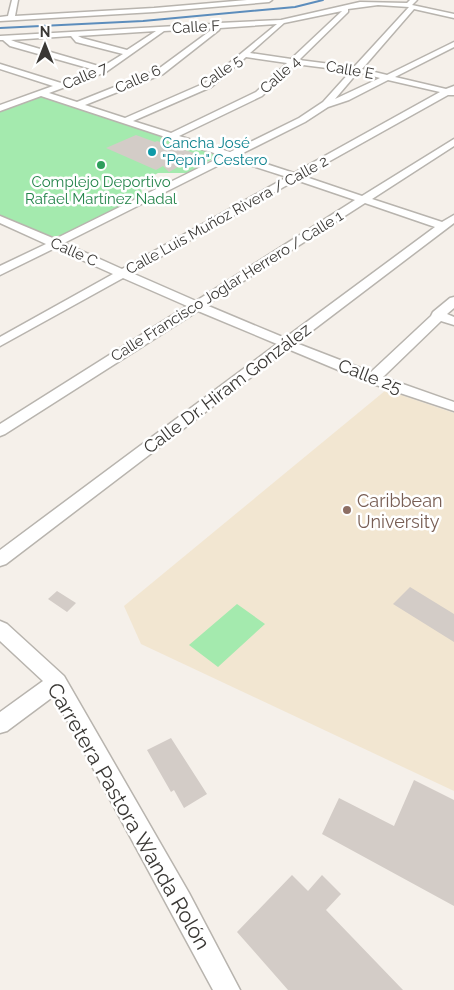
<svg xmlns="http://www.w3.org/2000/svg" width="454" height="990" font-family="Raleway,sans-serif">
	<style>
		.education { fill: #f2e6d1 }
		.green { fill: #a4eaae }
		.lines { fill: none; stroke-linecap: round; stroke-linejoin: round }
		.stream { stroke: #5c8dbc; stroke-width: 2 }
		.building { fill: #d3ccc7 }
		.minor-casing { stroke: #b8b4ae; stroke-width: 3 }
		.minor { fill: #fff; fill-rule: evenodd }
		.culture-dot { fill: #0f9aa8; stroke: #fff; stroke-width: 2 }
		.leisure-dot { fill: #2e9e5b; stroke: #fff; stroke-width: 2 }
		.education-dot { fill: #8d6e63; stroke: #fff; stroke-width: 2 }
		.labels { text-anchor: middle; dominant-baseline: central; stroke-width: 5; stroke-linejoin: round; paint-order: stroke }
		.far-street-label { font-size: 15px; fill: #3a3835; stroke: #fff }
		.far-culture-label { font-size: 15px; fill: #0d838f; stroke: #fff; text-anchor: start }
		.far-leisure-label { font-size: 15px; fill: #27864d; stroke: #fff }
		.street-label { font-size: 18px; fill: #3a3835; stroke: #fff }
		.education-label { font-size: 18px; fill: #785e54; stroke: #fff; text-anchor: start }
		.near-street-label { font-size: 21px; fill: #3a3835; stroke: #fff }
	</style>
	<rect width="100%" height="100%" fill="#f5f0ea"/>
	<!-- education -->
	<path class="education" d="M386 390 454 413V791L141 644 124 606Z"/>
	<!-- green -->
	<path class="green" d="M40 96 220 155 187 173H158L141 182 142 197 63 235 51 237 0 215V110Z
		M237 604 265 624 218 667 189 645Z"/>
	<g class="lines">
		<!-- stream -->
		<path class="stream" d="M0 28 143 21 295 7 323 0"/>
	</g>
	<!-- building -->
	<path class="building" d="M136 135 155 142 157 141 200 155 169 172 163 166 156 170 106 148Z
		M410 587 454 614V642L393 604Z
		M57 591 76 603 67 612 48 599Z
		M171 738 207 794 184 808 174 790 171 792 147 750Z
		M414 780 454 800V906L322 834 339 798 394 826Z
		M292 875 308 891 322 875 341 894 326 910 403 990H288L237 932Z"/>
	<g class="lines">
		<!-- minor casing -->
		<g class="minor-casing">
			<path id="minor" d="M12 0H18L15 16 154 8 247 0H272L269 2 154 12 0 21V17L8 16Z
				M410 0H417L412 5 454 14V18L414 9 362 69 387 75 454 42V47L395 77 446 89 454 86V95H448L303 176 362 196 454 139V146L372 199 442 222 454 215V223L296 343 371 372 431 316 433 312 450 298 454 297V308L447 314 454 317V325L441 321 383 377 454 402V411L367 382 288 349 6 564 0 566V550L277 344 198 311 5 434 0 436V424L187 306 123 278 0 346V337L113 274 55 248 0 275V266L46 244 0 223V216L55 239 223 156 41 96 0 111V105L53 86 0 69V64L61 83 95 70 10 46 3 40H0V36L212 24 215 21 219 23 281 20 360 2 407 3ZM378 5 409 7 354 67 299 60 348 12V9ZM342 11 291 59 250 53 284 23ZM277 24 205 83 125 118 85 105 163 74 219 30 220 28ZM214 28 157 70 77 102 49 93 106 72 164 31ZM156 31 127 50 82 38 78 36ZM71 36 76 42 123 54 102 67 16 42 11 40ZM246 57 287 63 256 92 171 133 133 121 211 87ZM295 64 351 71 323 102 299 118 230 152 179 136 262 96ZM358 72 380 78 335 99ZM388 80 440 92 294 173 239 155 305 122 328 107 349 100ZM231 159 287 177 122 269 64 243ZM296 180 355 200 196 301 132 273ZM365 203 435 227 285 338 206 305Z
				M0 621 7 624 64 676 189 893 240 990H213L54 696 7 731 0 733V712L43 681 0 641Z"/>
		</g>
		<!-- minor -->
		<use href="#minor" class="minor"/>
	</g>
	<!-- markers -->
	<circle class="culture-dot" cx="152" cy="152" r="5"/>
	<circle class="leisure-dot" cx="101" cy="165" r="5"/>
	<circle class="education-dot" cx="347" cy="510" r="5"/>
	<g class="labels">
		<!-- far-street labels -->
		<g class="far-street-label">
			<text transform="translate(196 27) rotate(-3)">Calle F</text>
			<text transform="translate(350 70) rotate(10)">Calle E</text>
			<text transform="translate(221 72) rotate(-35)">Calle 5</text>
			<text transform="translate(280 75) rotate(-42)">Calle 4</text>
			<text transform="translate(85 76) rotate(-23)">Calle 7</text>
			<text transform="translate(138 79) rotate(-24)">Calle 6</text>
			<text transform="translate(227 215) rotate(-29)">Calle Luis Muñoz Rivera / Calle 2</text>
			<text transform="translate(74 252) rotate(24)">Calle C</text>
			<text transform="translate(227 286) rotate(-32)">Calle Francisco Joglar Herrero / Calle 1</text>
		</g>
		<!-- far-culture labels -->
		<g class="far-culture-label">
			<text x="162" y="143">Cancha José<tspan x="162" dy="17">"Pepín" Cestero</tspan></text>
		</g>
		<!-- far-leisure labels -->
		<g class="far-leisure-label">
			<text x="101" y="182">Complejo Deportivo<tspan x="101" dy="17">Rafael Martínez Nadal</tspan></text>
		</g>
		<!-- street labels -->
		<g class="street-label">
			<text transform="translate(370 376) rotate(21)">Calle 25</text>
			<text transform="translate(227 388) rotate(-37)">Calle Dr. Hiram González</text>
		</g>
		<!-- education labels -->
		<g class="education-label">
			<text x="357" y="500">Caribbean<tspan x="357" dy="21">University</tspan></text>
		</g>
		<!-- near-street labels -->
		<g class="near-street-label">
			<text transform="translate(129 816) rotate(60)">Carretera Pastora Wanda Rolón</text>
		</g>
	</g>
	<!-- north arrow -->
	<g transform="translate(45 45)" stroke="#ffffff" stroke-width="4" paint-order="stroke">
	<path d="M0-4L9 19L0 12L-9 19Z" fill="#3a3835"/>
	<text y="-8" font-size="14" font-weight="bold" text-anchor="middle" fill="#3a3835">N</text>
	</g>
</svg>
